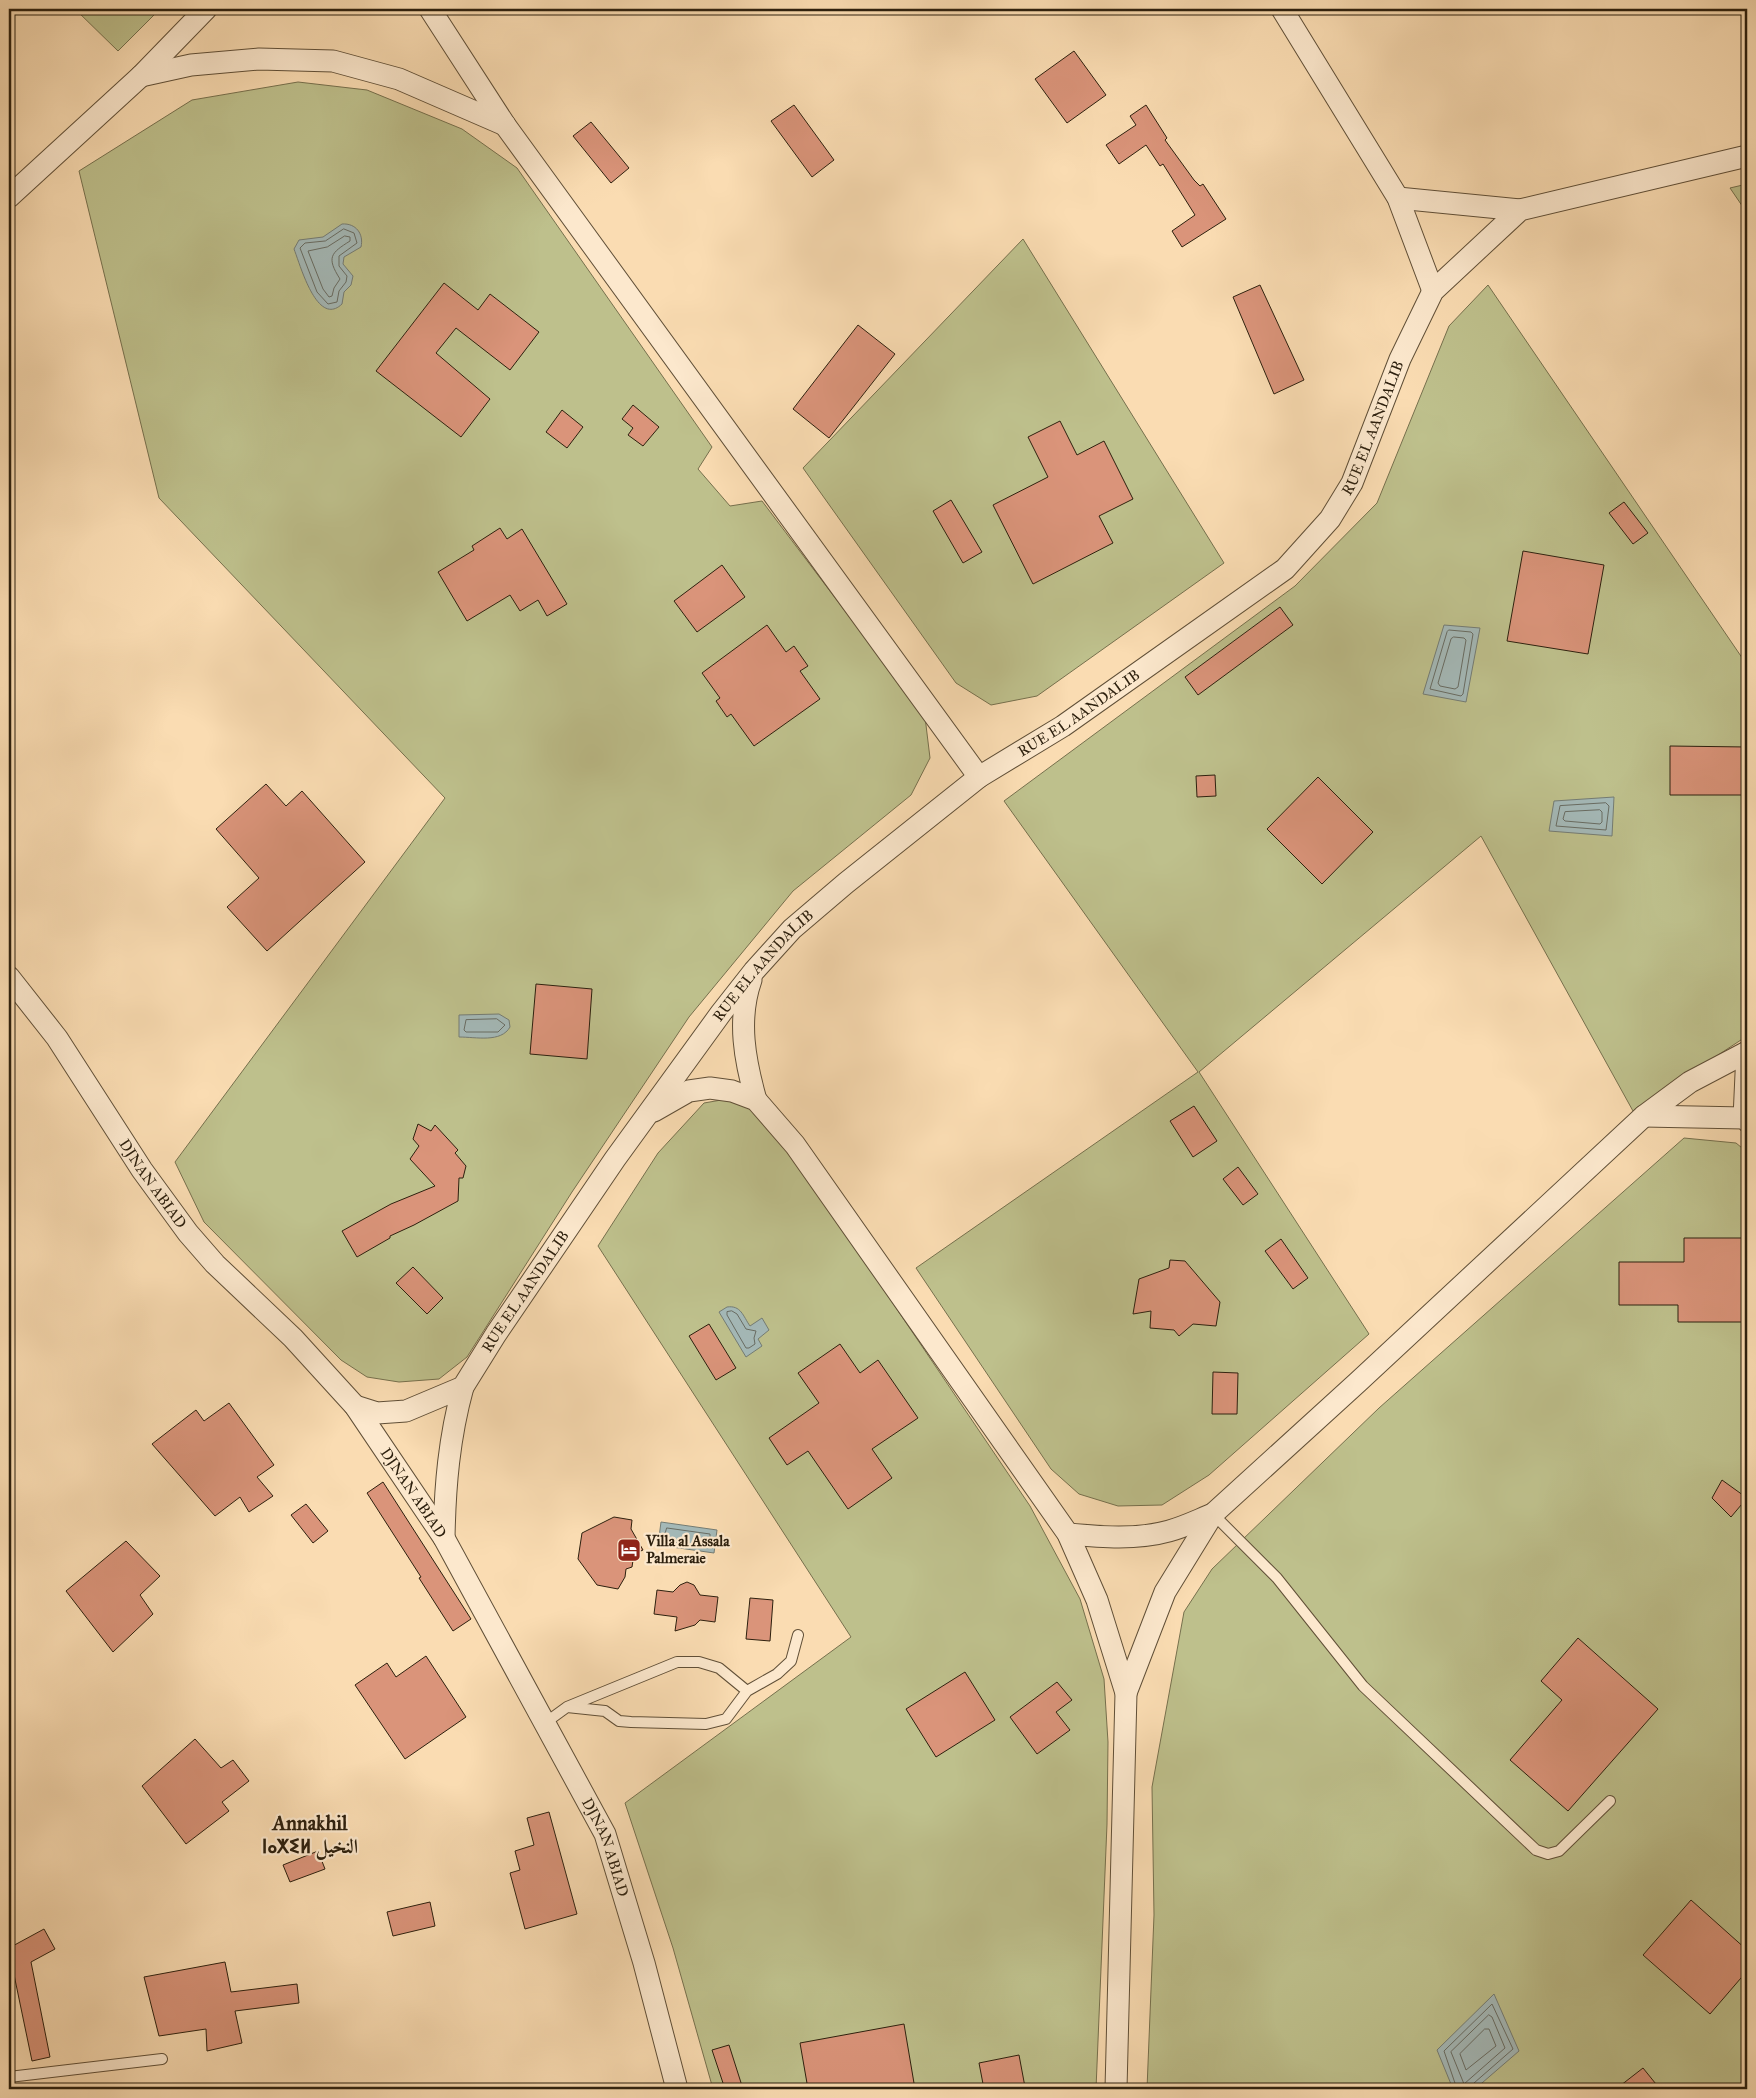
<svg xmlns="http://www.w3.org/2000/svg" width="1756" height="2098" font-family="'IM FELL Great Primer',Amiri,'Noto Sans Tifinagh',serif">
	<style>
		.green { fill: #bec08c; stroke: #76704d }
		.water { fill: #a4b9b8; stroke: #747c74 }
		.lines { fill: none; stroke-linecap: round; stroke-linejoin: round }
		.shore { stroke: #686c63; stroke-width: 1 }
		.building { fill: #da947a; stroke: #2d200e }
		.lane-casing { stroke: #604f37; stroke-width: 12 }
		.street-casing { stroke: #604f37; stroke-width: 23 }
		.lane { stroke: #fce8cd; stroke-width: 10 }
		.street { stroke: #fce8cd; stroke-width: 21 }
		.labels { text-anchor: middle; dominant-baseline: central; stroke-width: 4.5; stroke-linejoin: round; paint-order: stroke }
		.street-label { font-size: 15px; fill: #2d200e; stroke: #fce8cd }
		.poi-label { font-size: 15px; font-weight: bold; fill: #2d200e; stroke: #fce8cd; text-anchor: start }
		.district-label { font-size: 20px; font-weight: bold; fill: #2d200e; stroke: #fce8cd }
	</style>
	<rect width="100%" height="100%" fill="#fadcb2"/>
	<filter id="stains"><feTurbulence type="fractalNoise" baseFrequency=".004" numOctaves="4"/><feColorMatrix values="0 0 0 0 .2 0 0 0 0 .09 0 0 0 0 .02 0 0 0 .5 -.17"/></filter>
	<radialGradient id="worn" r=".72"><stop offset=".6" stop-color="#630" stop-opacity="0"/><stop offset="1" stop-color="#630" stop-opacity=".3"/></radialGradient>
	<!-- green -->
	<path class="green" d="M75 9H160L118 51Z
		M298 82 367 90 462 129 517 168 712 447 698 469 730 506 762 501 925 717 930 758 911 795 793 891 689 1017 572 1192 467 1357 439 1379 399 1382 367 1377 341 1360 204 1222 175 1162 445 798 159 498 79 171 192 100Z
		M1747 184V213L1730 188Z
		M1023 239 1224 563 1037 696 991 705 956 683 803 468Z
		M1488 285 1747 665V1036L1633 1111 1481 836 1199 1072 1369 1334 1209 1475 1162 1505 1118 1506 1079 1494 1051 1469 916 1268 1198 1072 1004 801 1295 586 1377 503 1449 326Z
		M727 1099 747 1107 771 1123 1030 1506 1080 1599 1104 1679 1108 1742 1107 1824 1096 2089H713L673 1948 625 1803 851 1637 598 1246 658 1153 704 1103Z
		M1684 1138 1736 1143 1747 1152V2089H1147L1154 1915 1152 1787 1184 1612 1212 1569 1379 1408Z"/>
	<!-- water -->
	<path class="water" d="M342 224C356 223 364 234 361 247L344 257 343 264 353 276 351 285 344 292 342 304C317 328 300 264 294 249L299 240 323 237Z
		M1444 625 1480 628 1466 702 1423 694Z
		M1614 797 1612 836 1549 831 1554 801Z
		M499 1014 509 1020 510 1027C501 1043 476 1037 459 1037V1015Z
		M727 1307C741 1305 743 1316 750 1326L762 1318 769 1330 758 1339 762 1346 746 1357 719 1312Z
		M661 1522 717 1530 714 1553 658 1545Z
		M1494 1994 1519 2051 1475 2089H1453L1437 2050Z"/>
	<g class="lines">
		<!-- shore -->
		<path class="shore" d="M344 229 354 233 357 243 339 256V266L347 276 346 282 339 291 337 302 328 304 317 292 300 248 305 243 325 241Z
			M345 236 350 237V241C331 253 326 257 340 279L334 288 332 296 329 297 323 289 308 251 327 247Z
			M1449 630 1471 632 1473 634 1463 694 1461 696 1430 689 1447 632Z
			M1454 637 1464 638 1466 640 1458 687 1455 689 1440 686 1438 683 1451 639Z
			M1606 803 1609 806 1606 830 1556 826 1560 806Z
			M1600 810 1602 812V822L1600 824 1565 821 1563 819 1565 812Z
			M497 1019 505 1025 498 1032H466L464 1030 466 1020Z
			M732 1311 737 1314 746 1329 756 1331 754 1338 755 1344 749 1348H746L727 1315V1312Z
			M667 1528 710 1534V1546L707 1547 665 1541 664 1538Z
			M1489 2015 1492 2017 1505 2048 1464 2084 1451 2052Z
			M1485 2029H1489L1496 2046 1466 2070 1460 2054Z
			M1457 2089 1444 2051 1492 2004 1513 2049 1474 2083 1472 2089"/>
	</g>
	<!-- building -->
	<path class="building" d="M1074 51 1106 95 1067 123 1035 79Z
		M794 105 834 160 812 177 771 121Z
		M1146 105 1167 138 1165 140 1194 180 1200 186 1203 184 1226 219 1182 247 1172 231 1195 215 1163 164 1160 166 1146 145 1119 164 1106 145 1136 125 1130 116Z
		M591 122 629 168 611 183 573 136Z
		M444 283 478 310 490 294 539 332 510 370 456 328 436 353 490 399 461 437 376 371Z
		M1260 285 1304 380 1274 394 1233 297Z
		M858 325 895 354 829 438 793 409Z
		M633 405 659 427 643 446 628 435 633 428 622 419Z
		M562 410 583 427 567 448 546 432Z
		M1060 421 1077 455 1104 441 1133 499 1099 516 1113 543 1033 584 993 505 1048 477 1028 437Z
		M951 500 982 552 963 563 933 511Z
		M1624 502 1648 533 1633 544 1609 513Z
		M500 528 507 539 522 529 567 604 547 616 538 600 520 611 510 595 467 621 438 572 474 550 472 546Z
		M1523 551 1604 565 1588 654 1507 641Z
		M722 565 745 597 697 632 674 601Z
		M1280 607 1293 625 1198 695 1185 677Z
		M767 625 786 652 794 646 808 666 800 671 820 699 754 746 731 714 727 717 716 701 720 698 702 673Z
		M1670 746 1747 747V795H1670Z
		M1215 775 1216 796 1197 797 1196 776Z
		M1318 777 1373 832 1322 884 1267 829Z
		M266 784 286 806 302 791 365 862 267 951 227 907 259 878 216 829Z
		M536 984 592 989 587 1059 530 1054Z
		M1194 1106 1217 1141 1193 1157 1170 1121Z
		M418 1124 431 1131 435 1125 458 1150 455 1153 466 1166 463 1178H459L458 1201 414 1225 390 1236V1238L357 1257 342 1231 391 1204 435 1186 410 1159 419 1146 413 1139Z
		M1238 1167 1258 1194 1243 1205 1223 1179Z
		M1684 1238H1747V1322H1678V1305H1619V1262H1684Z
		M1281 1239 1308 1278 1293 1289 1265 1251Z
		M1170 1260 1185 1261 1220 1302 1216 1326 1193 1324 1179 1336 1174 1330 1150 1328 1151 1311 1133 1314 1139 1279 1169 1268Z
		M413 1267 443 1298 427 1314 396 1283Z
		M709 1324 736 1368 716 1380 689 1336Z
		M840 1344 860 1373 878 1360 918 1418 872 1449 892 1478 848 1509 808 1451 787 1465 769 1438 819 1403 798 1373Z
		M1213 1372 1238 1373 1237 1414H1212Z
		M229 1403 274 1465 257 1477 273 1496 249 1512 240 1497 215 1516 152 1444 196 1410 204 1421Z
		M1722 1480 1747 1498 1731 1517 1712 1498Z
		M383 1482 471 1619 453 1631 419 1578 421 1577 367 1493Z
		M306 1504 328 1531 313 1543 291 1515Z
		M614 1517 632 1520 631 1529 643 1550 634 1554 632 1567 626 1569 625 1577 618 1589 597 1585 578 1559 582 1533Z
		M126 1541 160 1576 140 1595 153 1614 113 1652 66 1591Z
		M687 1582 694 1585 700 1595 718 1597 715 1622 700 1620 695 1625 675 1631 677 1617 654 1614 657 1590 673 1592 680 1585Z
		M750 1598 773 1600 770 1641 746 1639Z
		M1578 1638 1658 1709 1568 1811 1510 1760 1562 1700 1541 1681Z
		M426 1656 466 1717 405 1759 355 1685 387 1663 396 1677Z
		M965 1672 995 1720 936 1757 906 1709Z
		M1057 1682 1072 1700 1056 1712 1070 1730 1037 1754 1010 1717Z
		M195 1739 221 1768 233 1760 249 1781 222 1802 229 1811 186 1844 142 1786Z
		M549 1812 577 1914 525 1929 510 1873 520 1870 515 1851 534 1845 527 1818Z
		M318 1851 325 1869 290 1882 283 1865Z
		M1691 1900 1747 1950V1971L1710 2014 1643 1955Z
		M430 1902 435 1926 393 1936 387 1912Z
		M44 1929 55 1949 31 1962 50 2057 32 2061 12 1965 9 1958V1948Z
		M225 1962 231 1992 297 1984 299 2003 235 2011 242 2043 207 2051 206 2029 159 2036 144 1977Z
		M904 2024 915 2089H808L800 2043Z
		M729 2045 743 2089H725L712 2050Z
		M1019 2055 1025 2087 1011 2089H984L979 2063Z
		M1643 2068 1660 2089H1616Z"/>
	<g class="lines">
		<!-- lane casing -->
		<g class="lane-casing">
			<path id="lane" d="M1213 1514 1277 1578 1363 1686 1536 1850 1548 1854 1559 1851 1610 1801
				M747 1691 719 1668 699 1662H677L567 1707 605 1711 619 1721 631 1722 706 1724 726 1719 747 1691 777 1674 791 1661 798 1635
				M545 1723 567 1707
				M9 2077 162 2059"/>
		</g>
		<!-- street casing -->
		<g class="street-casing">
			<g id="street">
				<path d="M430 9 505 125 979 777"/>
				<path d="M1282 9 1398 198 1433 291"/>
				<path d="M141 76 191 65 259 59 333 61 399 79 505 125"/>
				<path d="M9 197 141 76 206 9"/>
				<path d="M1398 198 1520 210"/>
				<path id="s1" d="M9 977 57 1038 142 1170 188 1233 215 1264 293 1338 355 1406 444 1538 605 1834 644 1963 677 2089"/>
				<path d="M751 980C737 1020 745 1061 756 1100"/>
				<path d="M654 1111 689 1091 710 1088 732 1091 756 1100 795 1145 1068 1534 1097 1600 1126 1693 1116 2089"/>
				<path d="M1644 1116 1744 1118 1747 1121"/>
				<path d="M1744 1118 1747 1052"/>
				<path id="s2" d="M355 1406 377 1413 406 1411 463 1387 496 1334 615 1159 721 1013 754 971 792 929 846 883 979 777 1063 726 1285 569 1330 519 1352 483 1400 359 1433 291 1520 210 1747 156"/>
				<path d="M1068 1534C1101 1537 1137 1540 1169 1531 1184 1527 1198 1520 1213 1514"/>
				<path d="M444 1538C445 1486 449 1438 463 1387"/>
				<path d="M1126 1693 1165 1592 1213 1514 1358 1382 1644 1116 1690 1082 1747 1052"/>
			</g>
		</g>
		<!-- lane -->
		<use href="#lane" class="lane"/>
		<!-- street -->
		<use href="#street" class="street"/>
	</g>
	<!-- icons -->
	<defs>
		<g id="hotel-square" transform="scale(1.25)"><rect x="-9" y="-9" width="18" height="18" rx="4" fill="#8f2418" stroke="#fce8cd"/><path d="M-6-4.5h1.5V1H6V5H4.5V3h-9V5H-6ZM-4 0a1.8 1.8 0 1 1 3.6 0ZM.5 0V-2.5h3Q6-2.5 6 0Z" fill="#fff"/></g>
	</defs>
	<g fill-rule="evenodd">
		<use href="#hotel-square" x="629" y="1550"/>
	</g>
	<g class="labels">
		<!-- street labels -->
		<g class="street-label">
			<text stroke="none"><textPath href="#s2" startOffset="1458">RUE EL AANDALIB</textPath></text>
			<text stroke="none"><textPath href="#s2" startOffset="1038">RUE EL AANDALIB</textPath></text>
			<text stroke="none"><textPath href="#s2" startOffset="632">RUE EL AANDALIB</textPath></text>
			<text stroke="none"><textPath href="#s1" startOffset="252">DJNAN ABIAD</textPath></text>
			<text stroke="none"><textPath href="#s2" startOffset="228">RUE EL AANDALIB</textPath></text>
			<text stroke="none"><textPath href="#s1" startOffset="658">DJNAN ABIAD</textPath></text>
			<text stroke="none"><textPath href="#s1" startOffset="1062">DJNAN ABIAD</textPath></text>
		</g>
		<!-- poi labels -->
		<g class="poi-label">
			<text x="646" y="1541">Villa al Assala<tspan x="646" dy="17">Palmeraie</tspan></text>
		</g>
		<!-- district labels -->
		<g class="district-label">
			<text x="310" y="1823">Annakhil<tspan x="310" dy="23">ⵏⴰⵅⵉⵍ النخيل</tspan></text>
		</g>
	</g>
	<!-- margin -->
	<rect width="1756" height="2098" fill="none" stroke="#fadcb2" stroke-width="30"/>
	<rect x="10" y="10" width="1736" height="2078" fill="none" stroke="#2d200e" stroke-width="2.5"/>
	<rect x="15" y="15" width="1726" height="2068" fill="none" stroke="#2d200e"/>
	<rect width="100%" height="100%" filter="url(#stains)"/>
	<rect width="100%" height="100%" fill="url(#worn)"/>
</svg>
